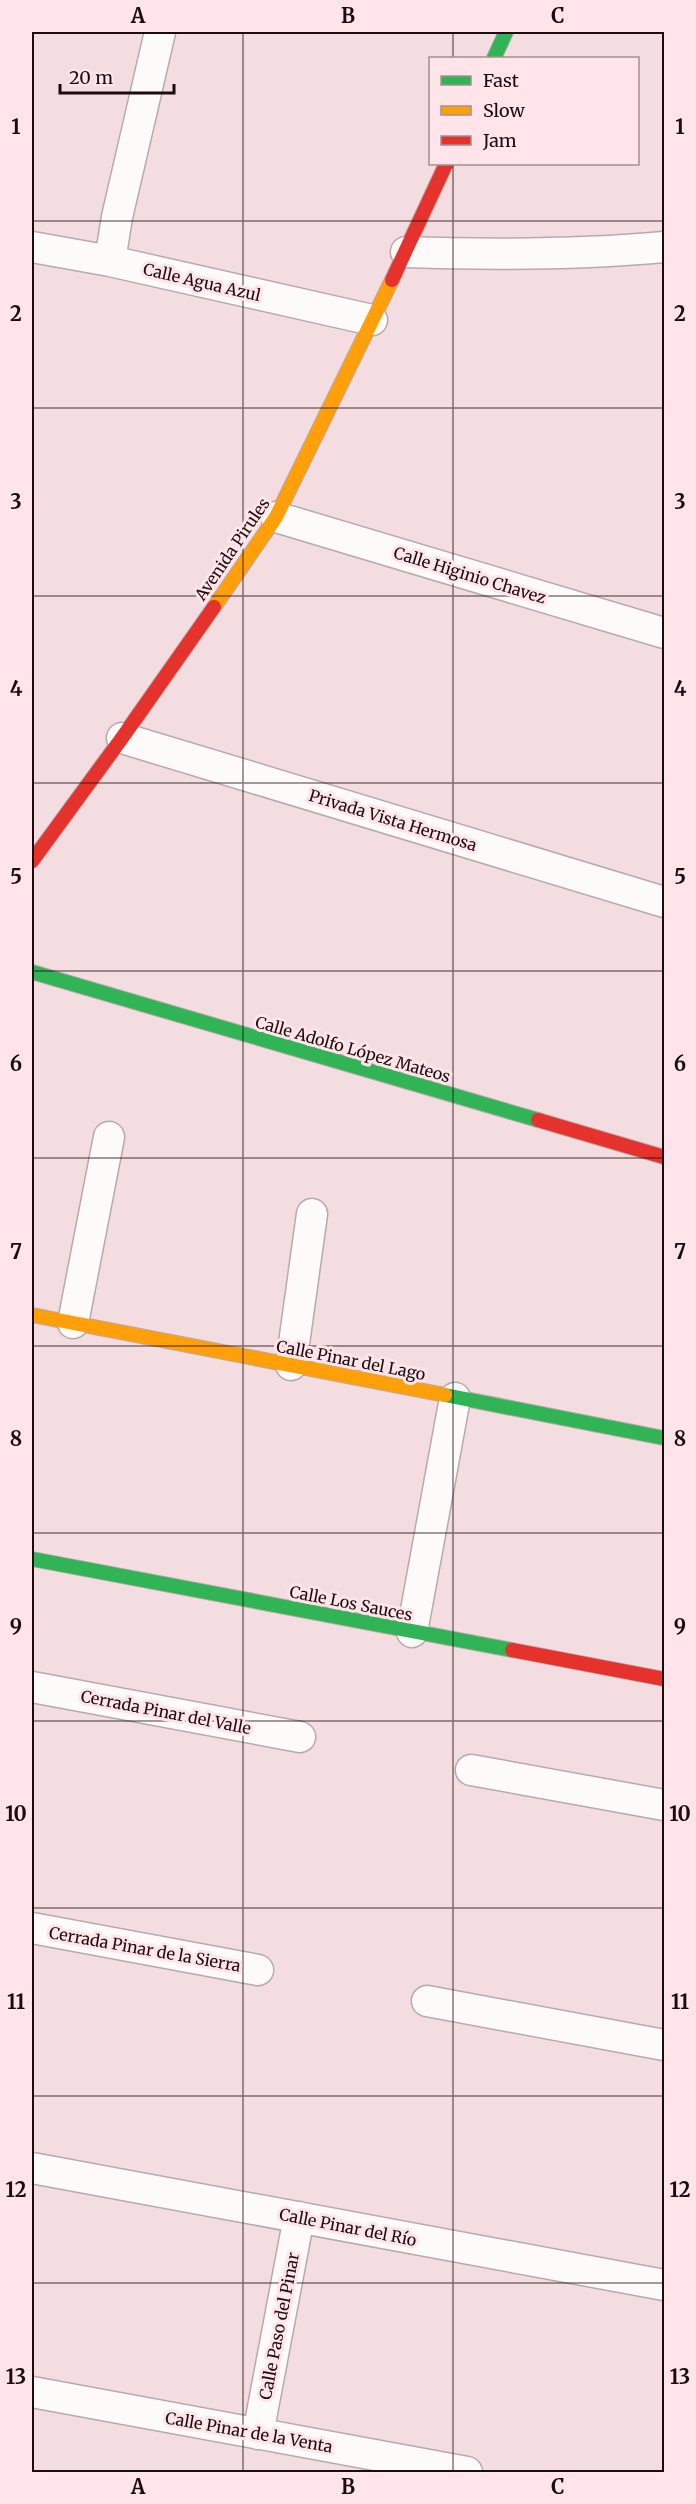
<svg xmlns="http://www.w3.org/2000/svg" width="696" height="2504" font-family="Merriweather,serif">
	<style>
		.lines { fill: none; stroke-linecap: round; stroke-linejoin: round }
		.street-casing { stroke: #baa9ab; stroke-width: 33 }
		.fast-casing { stroke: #baa9ab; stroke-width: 16 }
		.slow-casing { stroke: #baa9ab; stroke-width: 16 }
		.jam-casing { stroke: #baa9ab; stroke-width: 16 }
		.street { stroke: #fdfafa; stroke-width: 30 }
		.fast { stroke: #30b455; stroke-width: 14 }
		.slow { stroke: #ff9f0a; stroke-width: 14 }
		.jam { stroke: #e5322d; stroke-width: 14 }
		.grid { fill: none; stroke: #1b0d0f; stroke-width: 1.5; stroke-opacity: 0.55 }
		.labels { text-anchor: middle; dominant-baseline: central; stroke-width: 6; stroke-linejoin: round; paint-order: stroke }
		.street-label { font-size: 16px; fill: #1b0d0f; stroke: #ffe5e9 }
		.neatline { fill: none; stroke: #1b0d0f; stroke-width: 2 }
		.grid-label { font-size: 20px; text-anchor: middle; font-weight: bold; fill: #1b0d0f }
	</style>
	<rect width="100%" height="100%" fill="#f3dde0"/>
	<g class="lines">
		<!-- street casing -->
		<g class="street-casing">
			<path id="street" d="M32 247 110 261 372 320
				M406 252C495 255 576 255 664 247
				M110 261 117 217 160 32
				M276 517 664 633
				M122 738 664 902
				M73 1323 109 1137
				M291 1365 312 1214
				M412 1632 455 1398
				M32 1687 300 1737
				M471 1770 664 1805
				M32 1928 258 1970
				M427 2001 664 2045
				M32 2168 664 2285
				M32 2392 467 2472
				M258 2434 299 2217"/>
		</g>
		<!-- fast casing -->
		<g class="fast-casing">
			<path id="fast" d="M494 58 506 32
				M32 972 538 1120
				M445 1395 664 1438
				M32 1559 512 1650"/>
		</g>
		<!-- slow casing -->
		<g class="slow-casing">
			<path id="slow" d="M214 607 276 517 392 280
				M32 1315 445 1395"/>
		</g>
		<!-- jam casing -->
		<g class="jam-casing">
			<path id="jam" d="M392 280 446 164
				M32 861 122 738 214 607
				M538 1120 664 1157
				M512 1650 664 1679"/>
		</g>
		<!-- street -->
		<use href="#street" class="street"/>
		<!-- fast -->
		<use href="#fast" class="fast"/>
		<!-- slow -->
		<use href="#slow" class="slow"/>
		<!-- jam -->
		<use href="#jam" class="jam"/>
	</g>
	<!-- grid -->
	<path class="grid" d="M243 32V2472M453 32V58M453 164V2472M32 221H664M32 408H664M32 596H664M32 783H664M32 971H664M32 1158H664M32 1346H664M32 1533H664M32 1721H664M32 1908H664M32 2096H664M32 2283H664"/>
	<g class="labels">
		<!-- street labels -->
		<g class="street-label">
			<text transform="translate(202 282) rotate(13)">Calle Agua Azul</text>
			<text transform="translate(232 549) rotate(-56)">Avenida Pirules</text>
			<text transform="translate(470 575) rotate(17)">Calle Higinio Chavez</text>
			<text transform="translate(393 820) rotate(17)">Privada Vista Hermosa</text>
			<text transform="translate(353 1049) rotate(16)">Calle Adolfo López Mateos</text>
			<text transform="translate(351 1360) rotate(11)">Calle Pinar del Lago</text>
			<text transform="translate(351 1603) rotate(11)">Calle Los Sauces</text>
			<text transform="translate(166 1712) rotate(11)">Cerrada Pinar del Valle</text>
			<text transform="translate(145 1949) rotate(10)">Cerrada Pinar de la Sierra</text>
			<text transform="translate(348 2227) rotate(11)">Calle Pinar del Río</text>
			<text transform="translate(279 2326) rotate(-79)">Calle Paso del Pinar</text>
			<text transform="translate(249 2432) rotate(10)">Calle Pinar de la Venta</text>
		</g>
	</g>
	<!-- border -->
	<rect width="696" height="2504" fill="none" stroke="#ffe5e9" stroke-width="66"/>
	<!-- legend -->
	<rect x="429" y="57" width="210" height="108" fill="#ffe5e9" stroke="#a48f92" stroke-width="1.5"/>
	<rect x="441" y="76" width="30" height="9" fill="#30b455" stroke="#a48f92" stroke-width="1.5"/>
	<text x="483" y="87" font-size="18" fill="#1b0d0f">Fast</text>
	<rect x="441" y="106" width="30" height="9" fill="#ff9f0a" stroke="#a48f92" stroke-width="1.5"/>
	<text x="483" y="117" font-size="18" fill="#1b0d0f">Slow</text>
	<rect x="441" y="136" width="30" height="9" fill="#e5322d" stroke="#a48f92" stroke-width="1.5"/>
	<text x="483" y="147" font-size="18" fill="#1b0d0f">Jam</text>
	<!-- scale -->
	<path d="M60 84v9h114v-9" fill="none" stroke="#1b0d0f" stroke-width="3"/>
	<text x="69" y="84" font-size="18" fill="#1b0d0f" stroke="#ffe5e9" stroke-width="4.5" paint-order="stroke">20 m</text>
	<rect x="33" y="33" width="630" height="2438" class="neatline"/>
	<g class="grid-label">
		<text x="138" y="23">A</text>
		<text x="348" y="23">B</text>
		<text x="558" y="23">C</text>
		<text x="16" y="134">1</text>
		<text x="680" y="134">1</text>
		<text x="16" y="321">2</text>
		<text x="680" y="321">2</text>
		<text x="16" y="509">3</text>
		<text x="680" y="509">3</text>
		<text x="16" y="696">4</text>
		<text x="680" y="696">4</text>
		<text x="16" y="884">5</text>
		<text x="680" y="884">5</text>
		<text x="16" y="1071">6</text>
		<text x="680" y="1071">6</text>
		<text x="16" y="1259">7</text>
		<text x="680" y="1259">7</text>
		<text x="16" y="1446">8</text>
		<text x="680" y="1446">8</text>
		<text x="16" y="1634">9</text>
		<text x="680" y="1634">9</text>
		<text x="16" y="1821">10</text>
		<text x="680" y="1821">10</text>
		<text x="16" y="2009">11</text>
		<text x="680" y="2009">11</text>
		<text x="16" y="2197">12</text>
		<text x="680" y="2197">12</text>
		<text x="16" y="2384">13</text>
		<text x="680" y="2384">13</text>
		<text x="138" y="2494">A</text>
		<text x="348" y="2494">B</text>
		<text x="558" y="2494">C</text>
	</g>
</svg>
